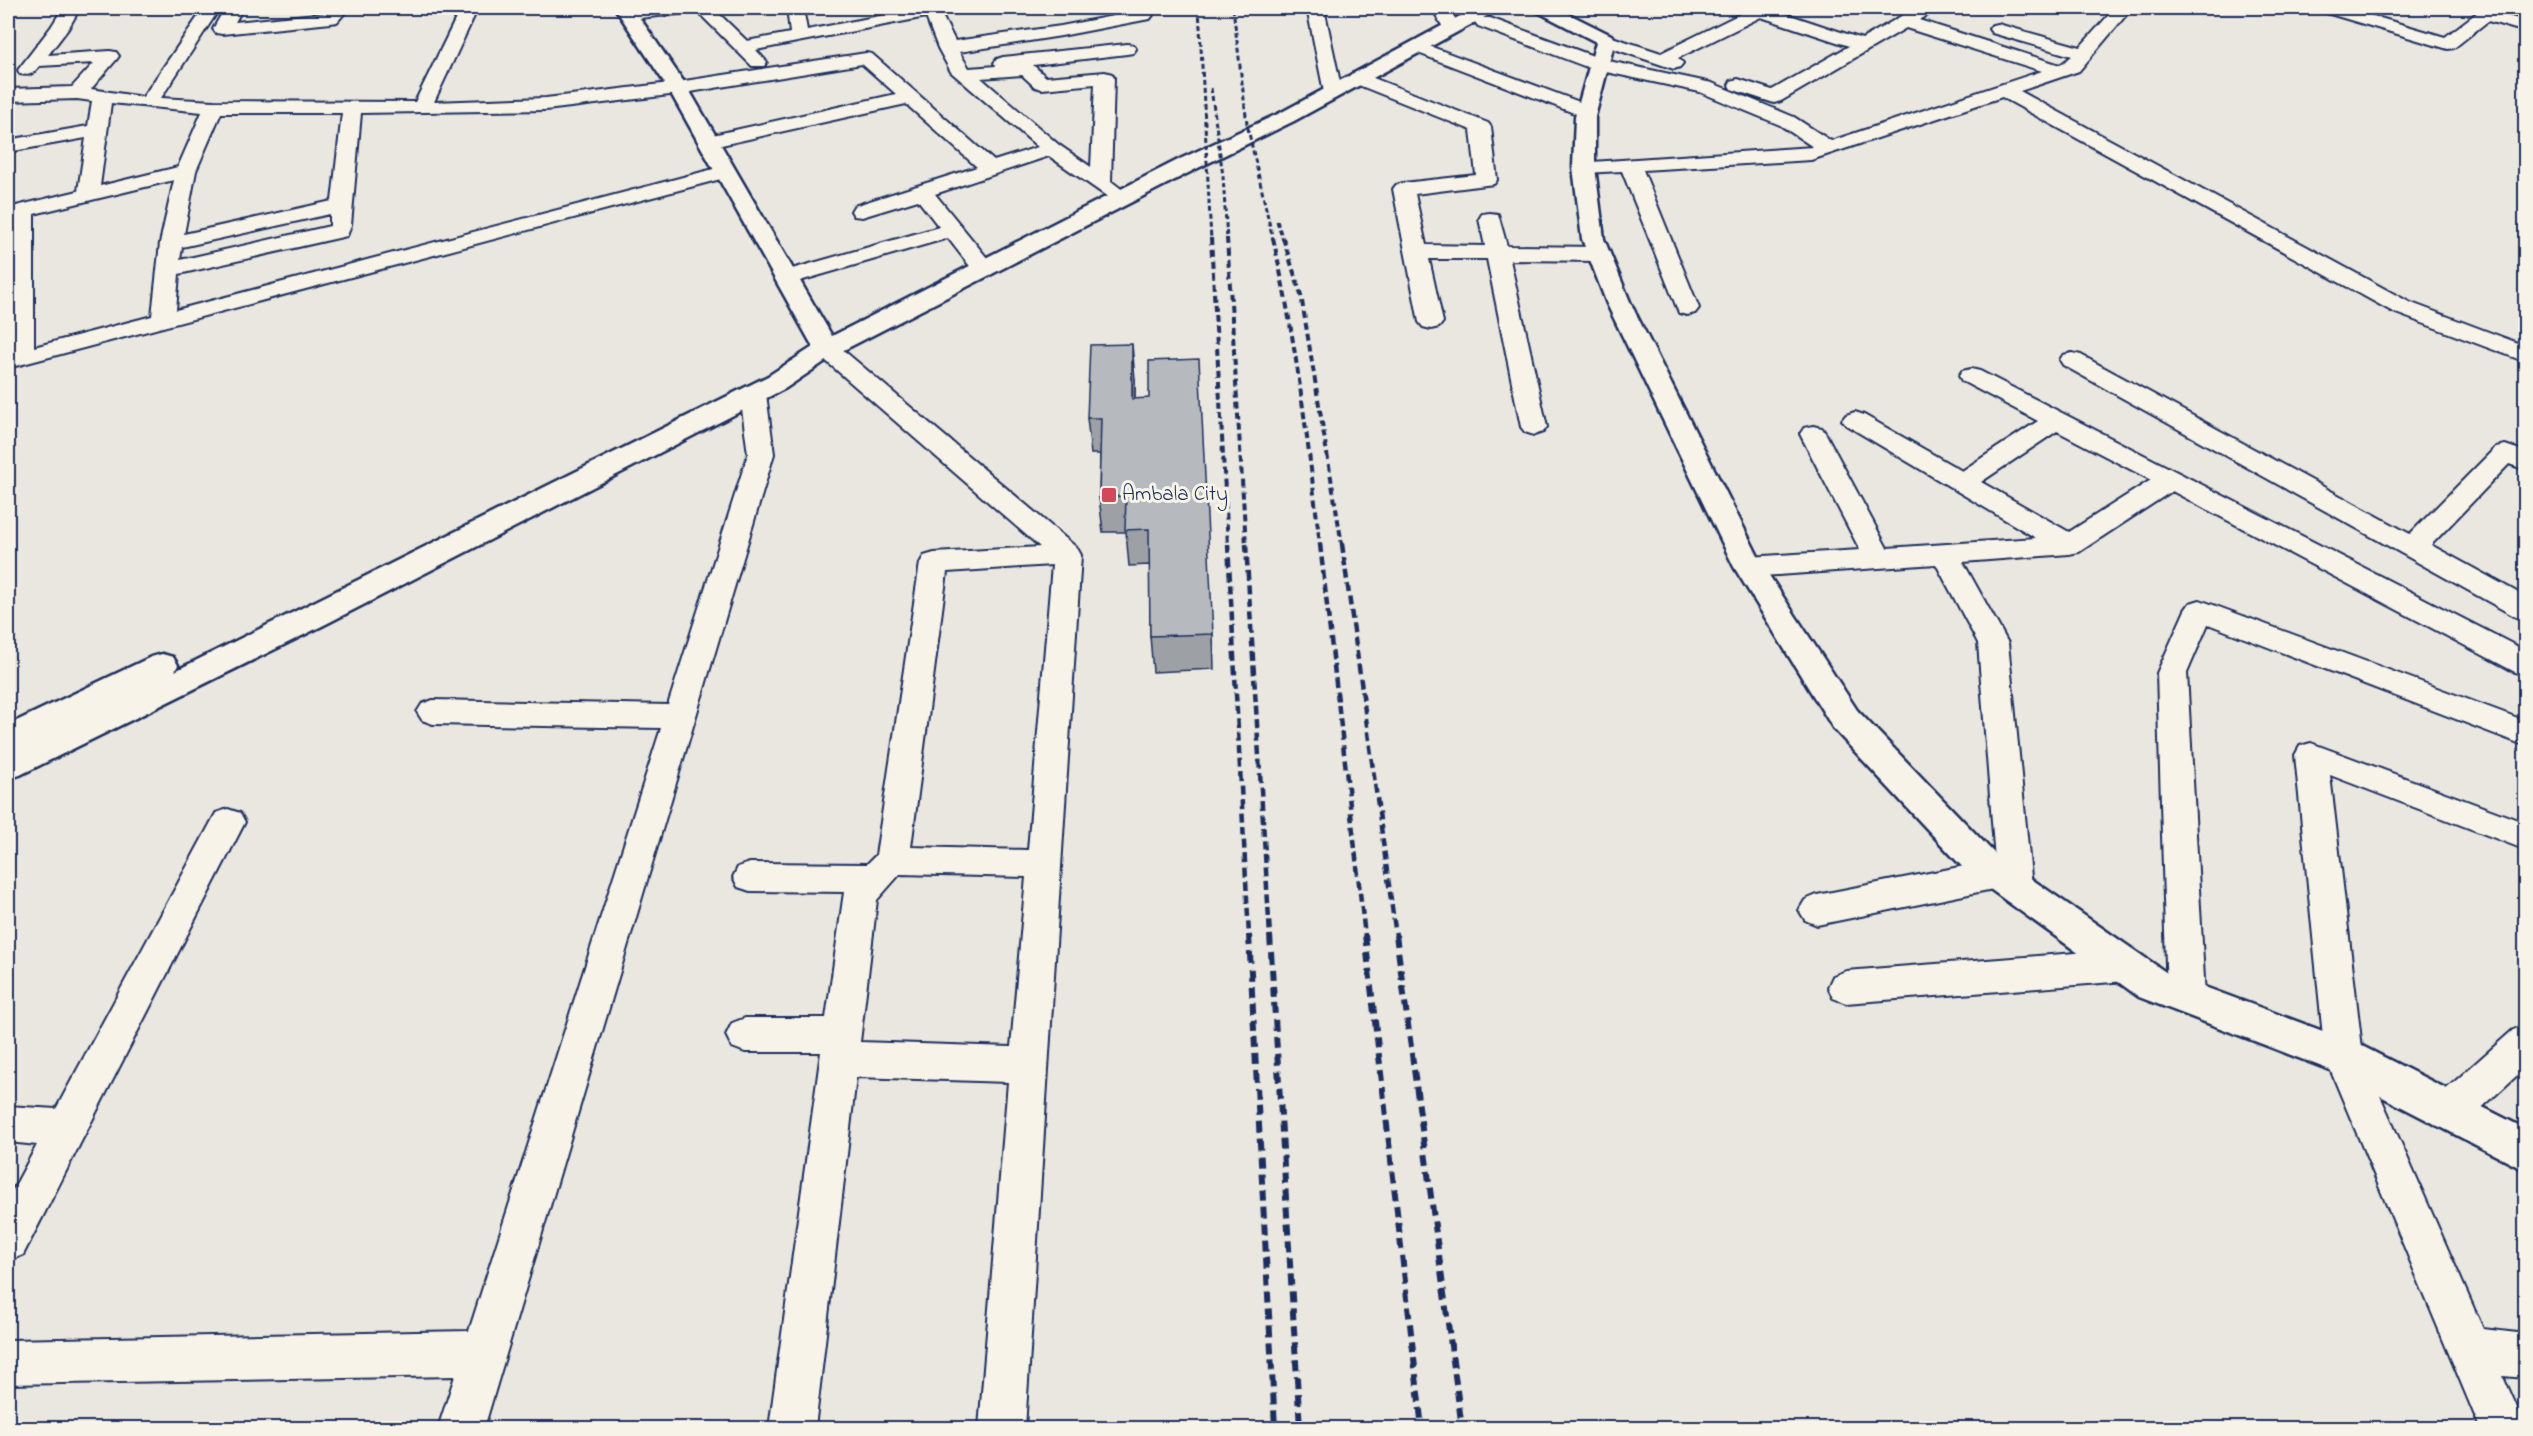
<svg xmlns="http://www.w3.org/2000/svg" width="2533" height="1436" font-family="'Indie Flower',sans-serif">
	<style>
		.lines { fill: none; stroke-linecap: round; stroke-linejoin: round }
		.street-casing { stroke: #1b2f5e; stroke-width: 4 }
		.secondary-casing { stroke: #1b2f5e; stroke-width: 5 }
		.street { fill: #f7f3e8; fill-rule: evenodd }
		.secondary { fill: #f7f3e8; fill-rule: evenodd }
		.rail-far3 { stroke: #1b2f5e; stroke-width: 3; stroke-dasharray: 5 3; stroke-linecap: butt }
		.rail-far2 { stroke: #1b2f5e; stroke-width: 4; stroke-dasharray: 7 4; stroke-linecap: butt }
		.rail-far1 { stroke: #1b2f5e; stroke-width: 4.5; stroke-dasharray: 9 4.5; stroke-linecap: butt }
		.rail { stroke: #1b2f5e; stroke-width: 6; stroke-dasharray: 11 6; stroke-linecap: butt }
		.wall { fill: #9da0a4; stroke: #1b2f5e; stroke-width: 1.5 }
		.shaded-wall { fill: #7f8286; stroke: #1b2f5e; stroke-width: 1.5 }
		.building { fill: #b6babf; stroke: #1b2f5e; stroke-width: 1.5 }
		.poi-dot { fill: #d1495b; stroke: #f7f3e8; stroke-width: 2 }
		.labels { text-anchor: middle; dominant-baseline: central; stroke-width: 6; stroke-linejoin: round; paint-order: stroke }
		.poi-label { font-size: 21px; fill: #1b2f5e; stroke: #f7f3e8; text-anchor: start }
	</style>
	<rect width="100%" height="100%" fill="#eae7e0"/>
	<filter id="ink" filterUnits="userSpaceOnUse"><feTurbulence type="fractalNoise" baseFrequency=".0167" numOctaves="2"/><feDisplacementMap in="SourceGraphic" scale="12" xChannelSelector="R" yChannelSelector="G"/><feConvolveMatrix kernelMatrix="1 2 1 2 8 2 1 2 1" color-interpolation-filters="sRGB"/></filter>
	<g filter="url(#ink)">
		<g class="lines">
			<!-- street casing -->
			<g class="street-casing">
				<path id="street" d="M63 8H80L68 29 48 55 110 51 116 52 119 56 116 60 91 89 143 97 204 8H220L161 98 214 101 415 102 461 8H478L434 102 546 98 678 82 866 53 872 54 994 161 1038 147 951 72 938 48 926 17 756 50 767 62 764 66H752L698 12 629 19 623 18 620 14 623 10 643 8H713L747 41 790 33 787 8H803L807 30 921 8H938L955 41 1061 26 1134 12V8H1150L1153 15 1150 19 1144 20 1061 36 959 52 969 68 996 66 994 63 997 59 1003 57 1127 44 1133 45 1136 49 1133 53 1127 54 1033 65 1046 77 1105 72 1112 74 1114 78 1111 181 1133 198 1129 202 1122 204 1115 202 1049 156 935 194 992 264 995 269 992 274 984 276 976 274 948 238 786 285 778 283 775 278 778 273 939 227 918 200 862 217 854 216 851 211 854 206 977 167 906 104 708 148 701 146 698 142 701 138 708 136 896 94 862 64 678 94 546 110 361 113 351 225 347 236 179 274 176 310 725 166 732 168 735 172 732 176 8 368 12 219 8 220V208L78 191 86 138 8 152V140L88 126 92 101 77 99 8 101V89L72 87 94 63 39 66C33 74 30 76 20 74L18 70 51 27ZM1022 75 1035 87 1042 89 1095 84 1091 167 1059 145 981 78ZM111 103 202 112 178 167 100 186ZM221 113H342L332 201 184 234 196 171ZM174 180 160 243 152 316 34 347V214ZM330 214V226L180 260 182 247Z
					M225 8H243L235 22 326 13 331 8H349L337 22 331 23 222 34 216 33 213 29Z
					M1307 8H1324L1342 92 1340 96H1326L1324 92Z
					M1432 8H1449L1460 27 1457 31H1445Z
					M1745 8H1769L1862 39 1915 8H1935L1933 12 1919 20 2060 65 2072 56 1992 33 1989 29 1992 25 1998 24 2080 47 2115 8H2132L2079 71 2020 91 2409 302 2526 346V362L2393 312 2002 97 1811 160 1643 170 1699 308 1695 313 1687 315 1679 313 1622 171 1584 173 1577 171 1574 167 1577 163 1813 147 1780 125 1700 92 1592 69 1478 26 1475 22 1478 18H1490L1604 60 1712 83 1794 117 1831 141 2042 71 1906 28 1781 101 1774 103 1731 89 1729 85 1731 81 1738 79 1772 90 1849 46 1761 17 1678 58 1683 63 1680 67 1674 69 1600 44 1597 40 1600 36 1606 35 1661 53 1746 11Z
					M2280 8H2311L2308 12C2300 14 2291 14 2283 12Z
					M2320 8H2346L2445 37 2479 11 2485 10 2526 21V32L2488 21 2454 48 2448 49 2323 12Z
					M1424 44 1593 107 1596 111 1593 115H1579L1418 53 1415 49 1418 45Z
					M1358 72 1488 123 1491 127 1497 180 1494 184 1415 194 1426 245 1485 246 1479 219 1482 214 1490 213 1498 214 1507 246 1599 247 1607 249 1610 254 1607 259 1599 261 1510 260 1547 427 1543 432 1534 435 1525 432 1521 427 1487 259H1429L1443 322 1439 327 1431 329 1423 327 1419 322 1393 189 1396 185 1403 183 1476 175 1471 130 1351 82 1349 78 1351 74Z
					M827 342 836 344 1077 548 1081 555 1025 1428H979L1008 1082 856 1077 815 1428H769L821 1052H745L732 1047 726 1035 732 1023 745 1018H826L844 892 750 891 738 887 733 877 738 867 750 863 867 864 876 855 920 563 924 556 934 553 1040 547 818 354 815 349 818 344ZM1052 565 1028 850 911 847 947 572ZM900 874 1026 877 1011 1047 860 1042 877 900Z
					M2072 353 2081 355 2410 534 2496 447 2505 445 2526 452V470L2509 464 2431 545 2526 597V620L2516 617 2063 365 2060 360 2063 355Z
					M1971 369 1980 371 2526 651V675L2515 672 2172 491 2079 552 2069 554 1963 562 2008 643 2032 887 2027 897 2015 901 2003 897 1998 888 1817 925 1805 920 1799 910 1805 900 1817 895 1995 860 1978 643 1936 564 1749 577 1739 574 1735 567 1739 560 1749 557 1860 550 1800 434 1804 428 1813 426 1822 428 1826 434 1887 548 2036 538 1846 425 1842 420 1846 415 1855 412 1864 415 1962 471 2038 421 1962 381 1959 376 1962 371ZM2057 431 2151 480 2069 532 1981 482Z
					M753 386 762 389 766 394 774 454 484 1428H438L455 1376 8 1384V1340L469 1331 661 728 433 724 422 720 417 712 422 704 433 700 668 705 748 454 740 394 744 389Z
					M2200 600 2526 721V746L2208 624 2187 673 2205 997 2199 1008 2186 1013 2173 1008 2167 997 2157 673 2185 610 2190 603Z
					M2311 743 2526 823V850L2330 775 2363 1057 2483 1329 2526 1334V1378L2503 1376 2526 1428H2480L2325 1057 2295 755 2300 746Z
					M228 809 240 813 245 822 23 1255 8 1261V1199L37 1145 8 1142V1106L56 1109 216 813Z
					M2126 949 2139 954 2144 965 2139 976 2126 981 1846 1003 1833 998 1828 987 1833 976 1846 971Z
					M2526 1025V1067L2463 1125 2449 1130 2435 1125 2429 1112 2435 1099 2513 1030Z"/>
			</g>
			<!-- secondary casing -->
			<g class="secondary-casing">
				<path id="secondary" d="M615 8H633L688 88 832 336 1180 159 1280 113 1475 8H1497L1494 12 1294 121 1196 169 836 354 786 388 324 625 20 775 8 779V725L151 657 162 654 173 657 178 665 175 671 768 376 813 347 668 88Z
					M1535 8H1557L1613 36 1615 40 1595 117V167L1604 239 1631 304 1763 566 1857 710 1994 853 2167 973 2358 1044 2526 1129V1171L2330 1070 2139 997 1968 873 1833 728 1734 567 1607 304 1582 239 1573 167 1575 117 1596 42 1538 12Z"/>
			</g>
			<!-- street -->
			<use href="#street" class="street"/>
			<!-- secondary -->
			<use href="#secondary" class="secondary"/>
			<!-- rail-far3 -->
			<path class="rail-far3" d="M1199 8 1211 240
				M1233 8 1247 124 1273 240
				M1211 88 1223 176 1227 240
				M1277 221 1283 240"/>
			<!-- rail-far2 -->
			<path class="rail-far2" d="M1211 238 1228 545
				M1227 238 1246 545
				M1273 238C1296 340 1308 442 1320 545
				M1283 238 1301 295 1342 545"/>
			<!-- rail-far1 -->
			<path class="rail-far1" d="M1228 544 1249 936
				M1246 544 1270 936
				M1320 544 1365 936
				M1342 544 1396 936"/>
			<!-- rail -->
			<path class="rail" d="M1249 935 1275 1428
				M1270 935 1300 1428
				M1365 935 1422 1428
				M1396 935 1462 1428"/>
		</g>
		<!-- wall -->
		<path class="wall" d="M1135 379V398L1213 634 1214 669 1153 672 1150 636V565L1129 566 1126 532H1103L1099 497 1100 454H1091L1087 418Z"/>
		<!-- shaded-wall -->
		<path class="shaded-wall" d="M1132 344 1135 379V434L1132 399Z"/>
		<!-- building -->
		<path class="building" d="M1132 344V399L1149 398V361L1199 359 1213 634 1150 636 1149 529 1125 530 1126 496 1099 497 1101 418H1087L1090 345Z"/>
	</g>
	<!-- markers -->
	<rect class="poi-dot" x="1101" y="487" width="16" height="16" rx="3"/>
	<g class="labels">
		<!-- poi labels -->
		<g class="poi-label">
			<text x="1122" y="495">Ambala City</text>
		</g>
	</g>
	<!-- margin -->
	<rect width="2533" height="1436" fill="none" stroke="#f7f3e8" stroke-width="30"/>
	<rect x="15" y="15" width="2503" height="1406" fill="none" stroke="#1b2f5e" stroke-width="2" filter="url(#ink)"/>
</svg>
